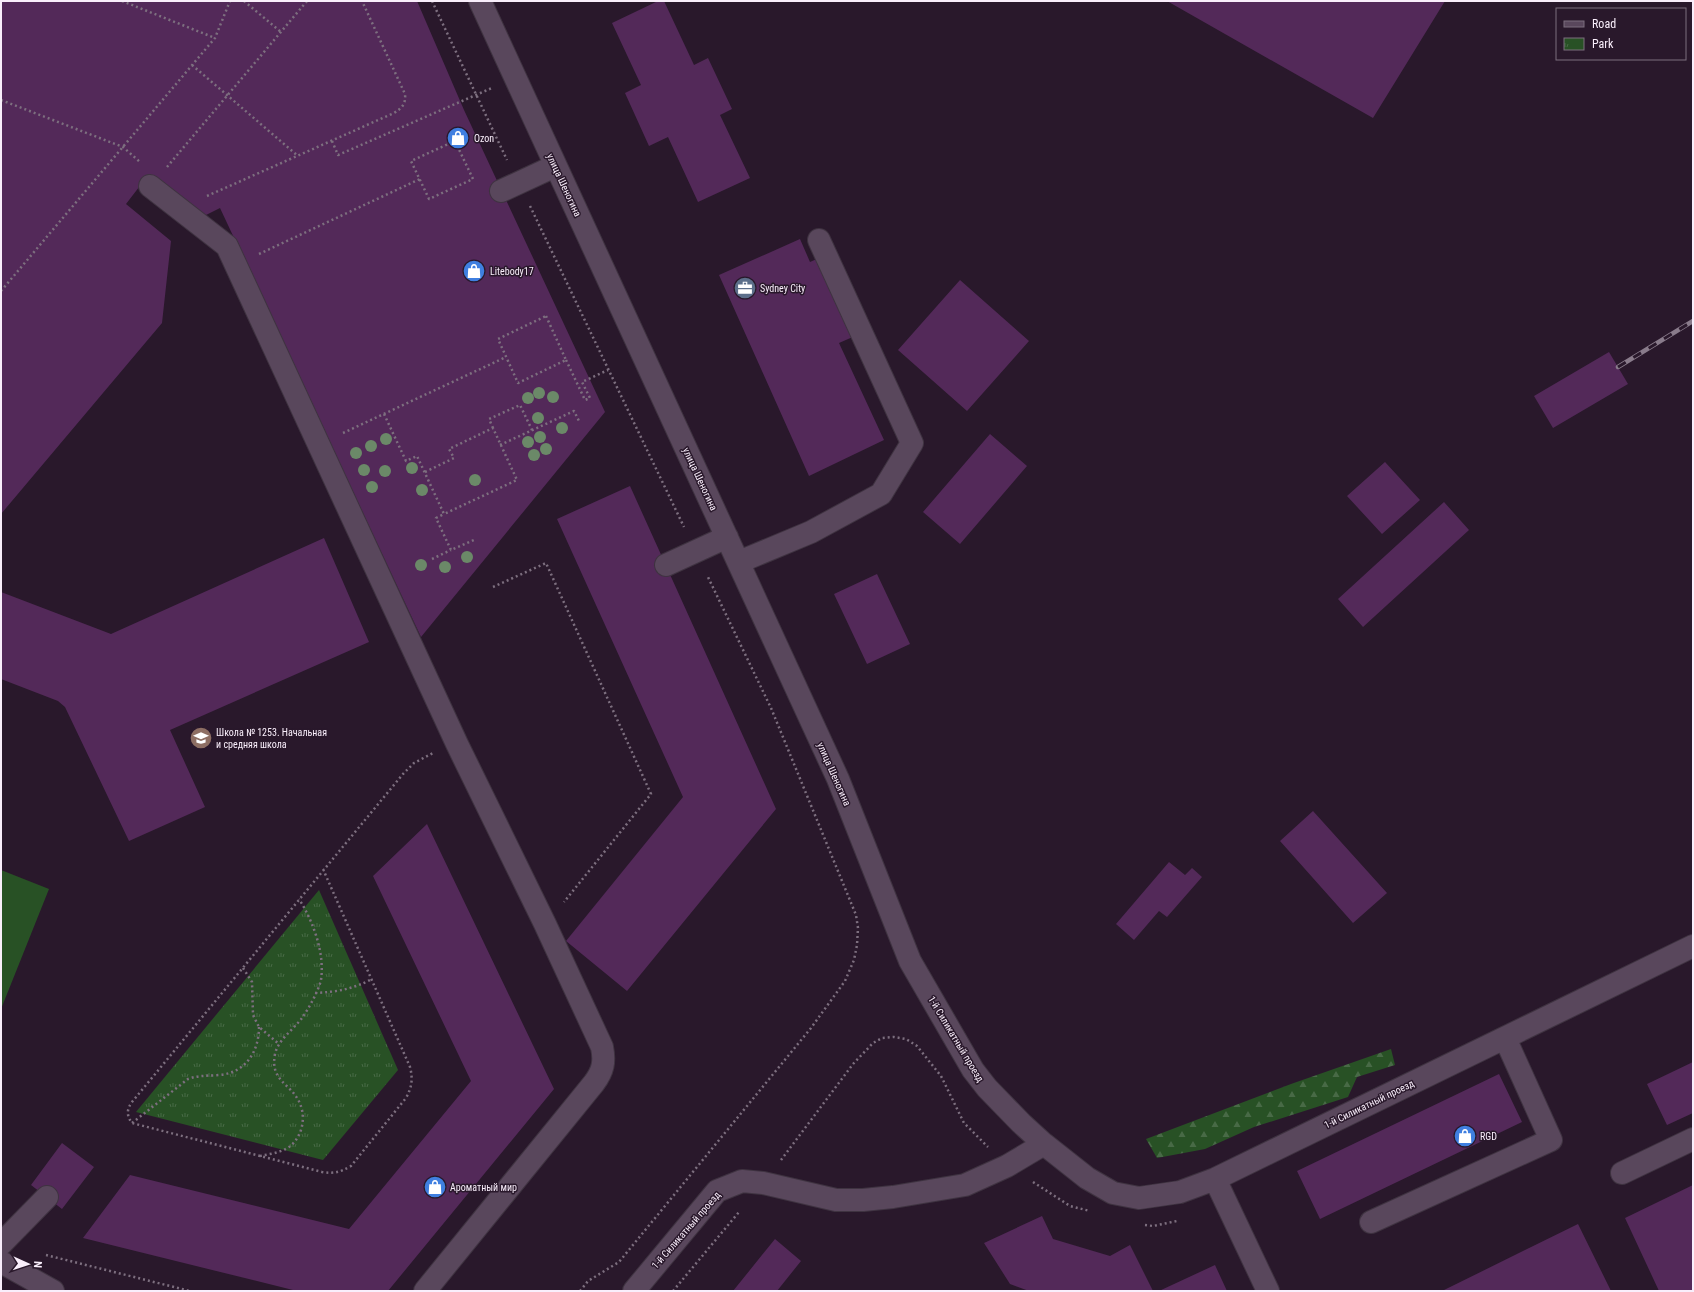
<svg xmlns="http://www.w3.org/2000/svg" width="1694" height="1292" font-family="'Roboto Condensed',sans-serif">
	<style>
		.green { fill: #285125 }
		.forest { fill: url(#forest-firs) }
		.park { fill: url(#park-tufts) }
		.building { fill: #532959 }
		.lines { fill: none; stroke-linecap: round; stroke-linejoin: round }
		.minor-casing { stroke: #3f3341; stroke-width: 24 }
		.path { stroke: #7d6f7f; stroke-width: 2.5; stroke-dasharray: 2 3; stroke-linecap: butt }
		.minor { stroke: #59475c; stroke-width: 22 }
		.rail-casing { stroke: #897b8b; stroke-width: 4.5 }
		.rail { stroke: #29182b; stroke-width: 3; stroke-dasharray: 9; stroke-linecap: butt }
		.tree { fill: #6b8968 }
		.labels { text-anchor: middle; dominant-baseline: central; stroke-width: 3; stroke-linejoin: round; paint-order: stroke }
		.poi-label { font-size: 10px; fill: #f9eefb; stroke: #29182b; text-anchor: start }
		.street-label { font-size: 10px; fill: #f9eefb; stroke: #29182b }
	</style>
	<defs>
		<pattern id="forest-firs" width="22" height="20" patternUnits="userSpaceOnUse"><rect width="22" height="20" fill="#285125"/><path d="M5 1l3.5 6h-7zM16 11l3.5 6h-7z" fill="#486a46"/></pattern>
		<pattern id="park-tufts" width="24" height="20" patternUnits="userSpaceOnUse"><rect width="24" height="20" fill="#285125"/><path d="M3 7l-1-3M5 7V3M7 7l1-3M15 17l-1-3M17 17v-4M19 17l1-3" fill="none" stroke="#486a46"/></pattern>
	</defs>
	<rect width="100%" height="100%" fill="#29182b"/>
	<!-- green -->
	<path class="green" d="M1 870 49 889 1 1009Z"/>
	<!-- forest -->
	<path class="forest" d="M1391 1049 1395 1065 1357 1077 1348 1097 1254 1127 1205 1149 1157 1158 1146 1139 1291 1084Z"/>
	<!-- park -->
	<path class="park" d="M319 890 398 1070 323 1160 136 1112Z"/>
	<!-- building -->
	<path class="building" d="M1 1H417L464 110 605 412 421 637 220 208 198 219 146 178 126 204 171 241 162 323 1 514Z
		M658 1H664L694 65 708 58 732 109 720 115 750 178 698 202 668 137 649 146 625 93 641 85 612 23Z
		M1167 1H1445L1373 118Z
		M800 239 810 262 819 258 855 336 839 343 884 440 809 476 719 275Z
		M960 280 1029 341 967 411 898 350Z
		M1609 352 1628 384 1553 428 1534 396Z
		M990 434 1027 466 960 544 923 512Z
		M1385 462 1420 500 1382 534 1347 496Z
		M630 486 776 809 627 991 566 941 683 797 557 519Z
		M1444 502 1469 530 1363 627 1338 599Z
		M324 538 369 642 170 730 205 807 129 841 65 707 58 701 1 679V592L111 634Z
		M877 574 910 644 867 664 834 594Z
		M1313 811 1387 893 1353 923 1280 841Z
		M427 824 554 1089 388 1291H297L83 1238 130 1175 349 1229 471 1081 373 876Z
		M1169 862 1185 875 1192 868 1202 877 1167 917 1159 911 1134 940 1116 924Z
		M1693 1062V1113L1667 1125 1647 1084Z
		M1499 1074 1522 1122 1320 1219 1297 1171Z
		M62 1143 94 1167 62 1209 31 1185Z
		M1693 1185V1291H1659L1625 1218Z
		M1042 1216 1053 1239 1110 1256 1130 1245 1153 1291H1029L1010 1284 984 1243Z
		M1578 1224 1611 1291H1442Z
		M775 1239 801 1261 777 1291H733Z
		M1215 1265 1227 1291H1159Z"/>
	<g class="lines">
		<!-- minor casing -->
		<g class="minor-casing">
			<path id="minor" d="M480 1 838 779 910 961 973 1070 987 1088 1021 1123 1044 1144
				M150 186 227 246 457 744 545 924 602 1047C605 1062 603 1071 594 1083L425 1291
				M501 191 555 166
				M739 562 811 532 881 494 912 443 819 240
				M666 565 727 537
				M1622 1173 1693 1139
				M1215 1179 1268 1291
				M1371 1222 1551 1140 1505 1038
				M1 1244 47 1197
				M1 1262 53 1291
				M634 1291 717 1191 742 1181 763 1183 836 1200H863L893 1197 965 1185 1007 1166 1044 1144 1087 1178 1113 1193 1139 1198 1180 1192 1215 1179 1693 946"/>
		</g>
		<!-- path -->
		<path class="path" d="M122 1 215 38
			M244 1 281 32
			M432 1 507 160
			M192 65 298 156
			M1 100 123 147 140 162
			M332 141 338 155 492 88
			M455 141 473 179 429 199 411 161Z
			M167 167 307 1
			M207 196 394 113C402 108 406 104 405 94L362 1
			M530 206 684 527
			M259 254 420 179
			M1 291 215 38 230 1
			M546 316 566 360 518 383 498 339Z
			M566 360 585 400 590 398 582 382 608 370
			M384 414 406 461 417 456 444 514 436 518 451 550 474 540
			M493 428 489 419 520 405 532 430
			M343 433 506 357
			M500 445 574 411 579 421
			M425 472 454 458 449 449 493 428 517 480 444 514
			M432 559 451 550
			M493 587 546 563 651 794 564 902
			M323 869 410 1067C413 1079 412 1087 406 1098L351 1166C340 1172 334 1174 322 1172L132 1123C126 1115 127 1109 132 1102L403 774 414 763 433 753
			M243 968 252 982 253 1015 259 1027 279 1044
			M315 993C337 992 353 989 372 979
			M132 1123 188 1079C199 1075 208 1076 219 1075 246 1073 259 1051 259 1027
			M260 1156C269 1154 280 1153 289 1147 304 1136 307 1113 297 1098 288 1083 270 1079 275 1054 278 1040 293 1030 302 1018 309 1008 318 992 321 980 325 953 313 921 299 899
			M781 1160 853 1064 873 1043 882 1038 894 1037 906 1039 917 1046 941 1076 964 1123 988 1147
			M1033 1182 1070 1206 1090 1211
			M1145 1225 1153 1226 1177 1221
			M46 1255 190 1291
			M580 1291 588 1281 619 1262 811 1028 845 981 854 960 857 945 858 928 856 915 771 708 707 575
			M673 1291 739 1212"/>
		<!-- minor -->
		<use href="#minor" class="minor"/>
		<!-- rail casing -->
		<g class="rail-casing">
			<path id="rail" d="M1618 367 1693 321"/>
		</g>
		<!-- rail -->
		<use href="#rail" class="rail"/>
	</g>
	<!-- trees -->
	<g class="tree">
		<circle cx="539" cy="393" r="6"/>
		<circle cx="553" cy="397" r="6"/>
		<circle cx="528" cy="398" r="6"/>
		<circle cx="538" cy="418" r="6"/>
		<circle cx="562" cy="428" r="6"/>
		<circle cx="540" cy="437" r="6"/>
		<circle cx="386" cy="439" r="6"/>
		<circle cx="528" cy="442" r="6"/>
		<circle cx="371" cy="446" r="6"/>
		<circle cx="546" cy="449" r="6"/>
		<circle cx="356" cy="453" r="6"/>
		<circle cx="534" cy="455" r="6"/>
		<circle cx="412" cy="468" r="6"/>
		<circle cx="364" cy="470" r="6"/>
		<circle cx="385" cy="471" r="6"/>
		<circle cx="475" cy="480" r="6"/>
		<circle cx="372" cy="487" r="6"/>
		<circle cx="422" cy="490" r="6"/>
		<circle cx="467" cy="557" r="6"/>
		<circle cx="421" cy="565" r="6"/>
		<circle cx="445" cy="567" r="6"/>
	</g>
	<!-- icons -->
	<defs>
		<g id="shop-disc" transform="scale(1.15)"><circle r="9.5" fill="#3f7fe0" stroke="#29182b"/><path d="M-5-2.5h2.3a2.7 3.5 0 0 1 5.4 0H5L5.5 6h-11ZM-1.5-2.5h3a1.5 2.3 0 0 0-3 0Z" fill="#fff"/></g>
		<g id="office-disc" transform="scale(1.15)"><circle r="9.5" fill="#5c6f8a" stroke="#29182b"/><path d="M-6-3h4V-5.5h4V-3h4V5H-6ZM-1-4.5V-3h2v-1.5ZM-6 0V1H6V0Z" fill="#fff"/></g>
		<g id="school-disc" transform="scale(1.15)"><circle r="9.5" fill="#8d6e63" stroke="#29182b"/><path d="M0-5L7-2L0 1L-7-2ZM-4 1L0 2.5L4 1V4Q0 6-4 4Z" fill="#fff"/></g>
	</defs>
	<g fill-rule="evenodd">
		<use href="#shop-disc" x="458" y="138"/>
		<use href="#shop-disc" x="474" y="271"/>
		<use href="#office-disc" x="745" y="288"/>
		<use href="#school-disc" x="201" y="738"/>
		<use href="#shop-disc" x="1465" y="1136"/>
		<use href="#shop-disc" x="435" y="1187"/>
	</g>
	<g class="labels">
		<!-- poi labels -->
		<g class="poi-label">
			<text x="474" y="138">Ozon</text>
			<text x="490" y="271">Litebody17</text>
			<text x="760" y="288">Sydney City</text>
			<text x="216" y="732">Школа № 1253. Начальная<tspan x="216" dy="12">и средняя школа</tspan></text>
			<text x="1480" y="1136">RGD</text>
			<text x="450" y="1187">Ароматный мир</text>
		</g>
		<!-- street labels -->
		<g class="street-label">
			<text transform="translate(564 185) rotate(65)">улица Шеногина</text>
			<text transform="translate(700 479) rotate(65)">улица Шеногина</text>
			<text transform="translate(834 774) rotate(66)">улица Шеногина</text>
			<text transform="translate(956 1039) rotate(59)">1-й Силикатный проезд</text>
			<text transform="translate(1369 1104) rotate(-26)">1-й Силикатный проезд</text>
			<text transform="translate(686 1230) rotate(-49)">1-й Силикатный проезд</text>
		</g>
	</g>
	<!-- border -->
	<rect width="1694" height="1292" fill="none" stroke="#f9eefb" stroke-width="4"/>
	<!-- legend -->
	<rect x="1556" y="8" width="130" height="52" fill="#29182b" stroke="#7c6e7e"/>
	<rect x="1564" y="21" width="20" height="6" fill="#59475c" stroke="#7c6e7e"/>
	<text x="1592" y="28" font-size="12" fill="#f9eefb">Road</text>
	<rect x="1564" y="38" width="20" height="12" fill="url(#park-tufts)" stroke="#7c6e7e"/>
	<text x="1592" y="48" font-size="12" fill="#f9eefb">Park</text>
	<!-- north arrow -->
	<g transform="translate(28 1264) rotate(93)" stroke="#29182b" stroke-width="3" paint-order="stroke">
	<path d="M0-3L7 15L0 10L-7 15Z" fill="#f9eefb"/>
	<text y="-6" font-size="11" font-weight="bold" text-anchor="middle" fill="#f9eefb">N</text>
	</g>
</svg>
